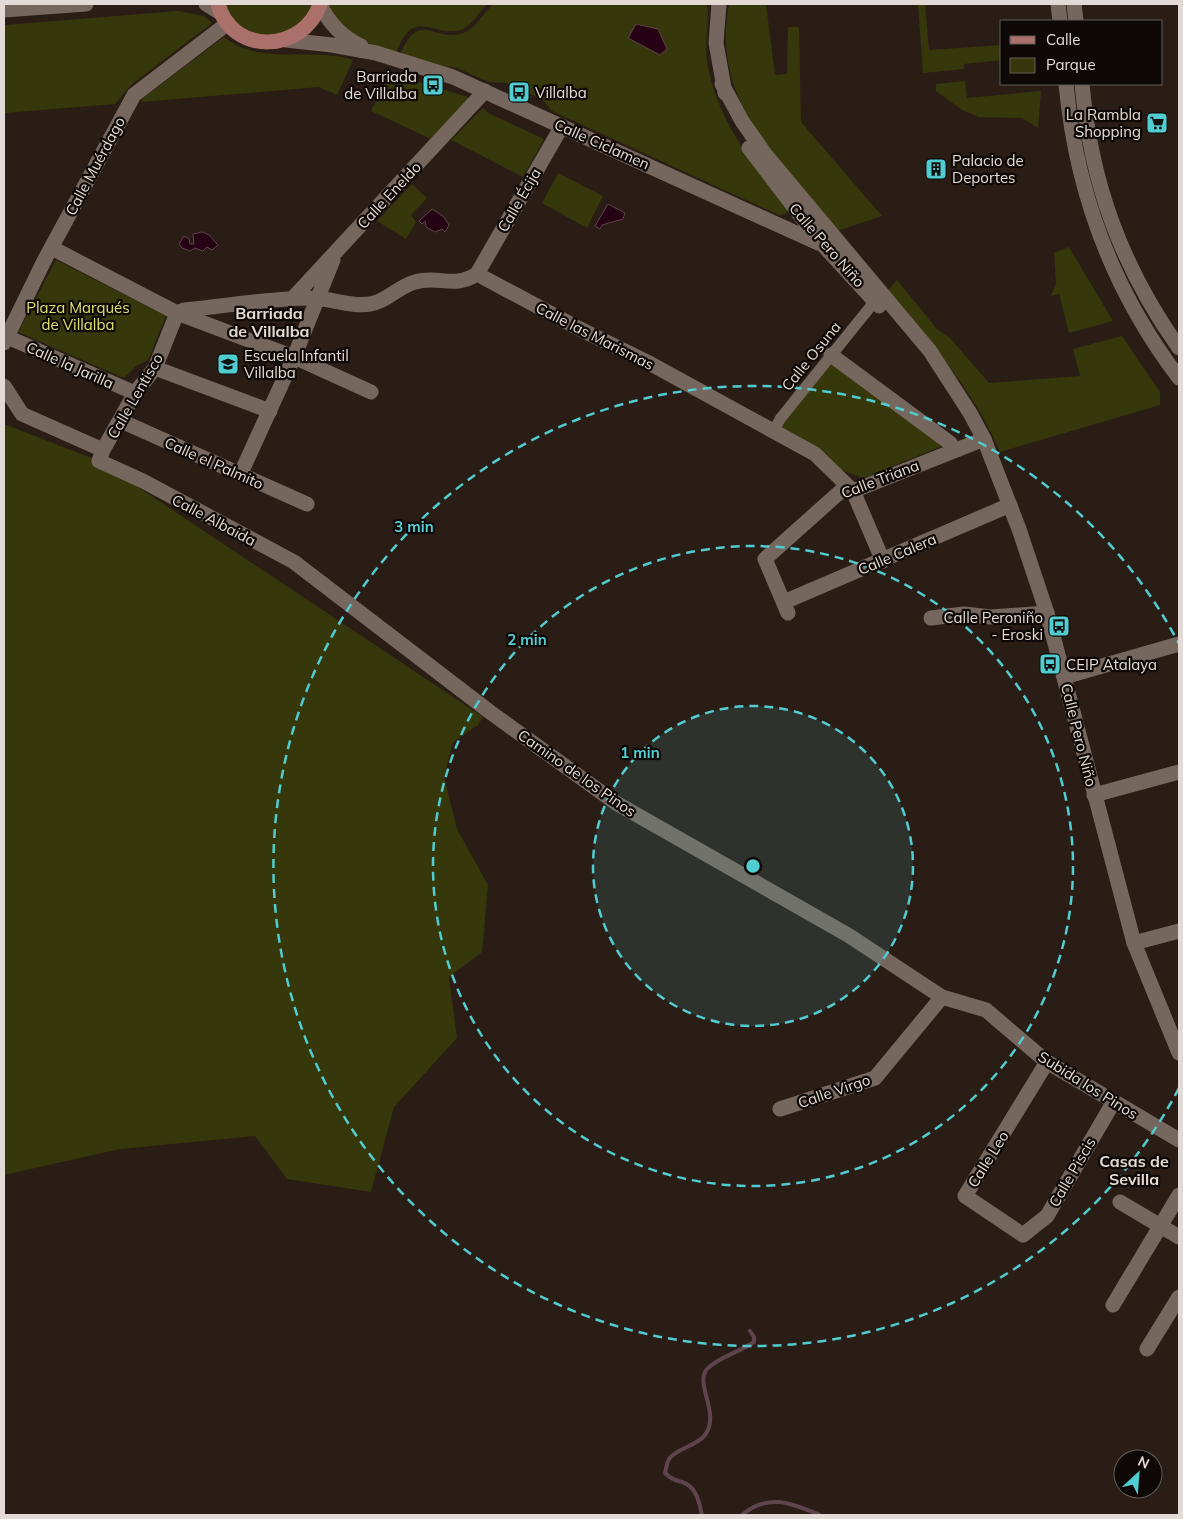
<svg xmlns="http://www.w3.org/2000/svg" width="1183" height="1519" font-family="Mulish,sans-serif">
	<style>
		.green { fill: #36370a }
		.water { fill: #260314; stroke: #5f444e }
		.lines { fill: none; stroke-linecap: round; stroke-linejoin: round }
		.stream { stroke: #5f444e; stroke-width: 4 }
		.pedestrian { stroke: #76675e; stroke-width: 11 }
		.minor { stroke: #76675e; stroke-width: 15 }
		.tertiary { stroke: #76675e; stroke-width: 15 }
		.secondary { stroke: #76675e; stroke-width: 15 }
		.primary { stroke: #ab706a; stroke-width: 15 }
		.ring { fill: none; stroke: #51ccd1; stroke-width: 2.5; stroke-dasharray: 9 6 }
		.labels { text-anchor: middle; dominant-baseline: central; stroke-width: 4.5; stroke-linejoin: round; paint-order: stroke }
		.poi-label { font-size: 15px; fill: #e3dad5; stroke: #0e0906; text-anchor: start }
		.street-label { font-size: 15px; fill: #e3dad5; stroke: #0e0906 }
		.park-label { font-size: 15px; fill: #dde16d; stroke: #0e0906 }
		.neighbourhood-label { font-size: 16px; font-weight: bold; fill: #e3dad5; stroke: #0e0906 }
		.centre { fill: #51ccd1; stroke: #0e0906; stroke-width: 2.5 }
		.ring-label { font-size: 15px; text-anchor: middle; font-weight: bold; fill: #51ccd1; stroke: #0e0906; stroke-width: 4.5; stroke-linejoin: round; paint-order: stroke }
	</style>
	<rect width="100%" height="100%" fill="#2a1d16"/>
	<!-- green -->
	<path class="green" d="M218 4H487C480 11 473 24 463 29 434 41 413 0 394 59L376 53 324 15 304 30 247 38Z
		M494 4H707C710 22 704 42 707 61 716 119 753 164 787 210L786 214 779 215 552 111 543 100 506 83 489 82 457 68 398 60C419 5 433 44 463 33 476 29 483 12 494 4Z
		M733 4H766L775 75 787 74 788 27H799L801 122 882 216 837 231C781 164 710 101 729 5Z
		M918 4H925L929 50 1002 45V60L964 64V69L923 73Z
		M178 11 204 16 212 23 132 84 115 104 4 113V25Z
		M224 37C261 67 311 46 353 60L337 95 319 87 141 102 143 98Z
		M389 73 393 74 471 98 431 139 371 111Z
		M965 81 967 98 1041 91 1038 128 1022 118 979 117 962 110 936 91V84Z
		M483 108 488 113 544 139 523 177 451 140Z
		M558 173 603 196 587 228 542 203Z
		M412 184 427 198 411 215 416 222 406 239 377 221Z
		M1069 247 1113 321 1069 333 1059 294 1051 296 1056 283 1054 253Z
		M56 260 166 316 148 360 136 366 124 378 18 332Z
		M897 280 937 329 950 338 989 383 1080 376 1073 349 1122 336 1160 392V405L1000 452C974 390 930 342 887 291Z
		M831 355 950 443 863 478 841 470 776 426Z
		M4 424 99 461 483 717 478 725 453 742 444 777 457 829 488 885 482 952 449 977 457 1038 394 1107 371 1192 287 1179 255 1136 120 1149 4 1175Z"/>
	<!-- water -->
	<path class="water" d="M636 24 658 29 667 49 660 55 628 38Z
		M608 204 625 213 623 219 602 225 600 229 595 226Z
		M432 209 444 217 449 225 445 232 442 229 435 232 426 227 425 221 422 224 419 221Z
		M202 232 209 235 218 245 212 250 207 247 203 251 195 248 190 251 182 248 179 244 184 236 189 239 190 244H194L193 234Z"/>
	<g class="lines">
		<!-- stream -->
		<path class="stream" d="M702 1515C699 1502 697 1487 682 1482 675 1480 671 1479 665 1473 666 1469 667 1462 669 1459 677 1448 697 1446 705 1435 721 1413 694 1384 707 1369 718 1357 740 1352 754 1342V1337L750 1331
			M742 1515C769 1492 793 1504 820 1515"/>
		<!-- pedestrian -->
		<path class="pedestrian" d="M773 432 780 419 875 301"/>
		<!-- minor -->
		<path class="minor" d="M52 248 177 313 184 310C227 306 271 298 314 298 333 299 351 307 370 304 386 302 399 286 415 282 438 275 454 289 477 274L562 126
			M477 274 578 328 651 364 815 454 853 491 883 561
			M292 299 485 91
			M5 336 135 393
			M4 343 44 261 134 95 228 23
			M831 355 950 443 954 450
			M155 368 270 411
			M4 386 22 414 103 450
			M371 392 294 357 177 313 155 368 135 393 103 450 99 461 143 481 294 562 490 712 616 803 848 935 942 997 986 1010 1047 1062 1179 1140
			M121 421 307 504
			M240 475 294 357 333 260
			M784 602 1010 505
			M788 613 765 559 842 490 853 491 984 439
			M931 618 964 614 991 617 1047 613
			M1064 677 1179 644
			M1094 795 1179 772
			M1134 943 1179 931
			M1047 1062 965 1196 1023 1235 1047 1216 1113 1103
			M780 1109 875 1078 942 997
			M1120 1202 1179 1237
			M1113 1305 1179 1195
			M1147 1349 1179 1297"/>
		<!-- tertiary -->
		<path class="tertiary" d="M320 4C329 24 342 37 361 46
			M719 4 716 43 725 93
			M286 40 332 45 376 53 453 77 818 243 832 246 842 257
			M722 84 742 121 765 154 930 351 970 413 984 439 1019 529 1047 613 1134 943 1179 1053
			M749 148 823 245 879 306"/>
		<!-- secondary -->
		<path class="secondary" d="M206 4 222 14
			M1058 4 1060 21
			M1074 4 1076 21
			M4 10 86 4
			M1066 84C1076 192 1113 291 1179 378
			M1082 84C1091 183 1121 266 1179 348"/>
		<!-- primary -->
		<path class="primary" d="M218 4C232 56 304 53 320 4"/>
	</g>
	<!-- distance rings -->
	<circle cx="753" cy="866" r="160" fill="#51ccd1" fill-opacity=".12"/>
	<g class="ring">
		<circle cx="753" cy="866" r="160"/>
		<circle cx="753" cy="866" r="320"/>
		<path d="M1179 1088A480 480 0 1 1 1179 644"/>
	</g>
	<!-- icons -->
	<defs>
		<g id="bus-square" transform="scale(1.125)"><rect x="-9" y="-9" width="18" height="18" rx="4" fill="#51ccd1" stroke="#0e0906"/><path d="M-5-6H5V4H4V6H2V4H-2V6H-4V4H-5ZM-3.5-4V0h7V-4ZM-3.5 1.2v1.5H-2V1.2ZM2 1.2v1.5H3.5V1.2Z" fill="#111"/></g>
		<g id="supermarket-square" transform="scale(1.125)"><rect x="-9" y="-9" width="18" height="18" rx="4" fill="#51ccd1" stroke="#0e0906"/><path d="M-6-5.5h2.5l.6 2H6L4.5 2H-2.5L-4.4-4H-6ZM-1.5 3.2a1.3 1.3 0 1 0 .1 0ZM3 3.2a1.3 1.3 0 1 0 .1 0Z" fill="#111"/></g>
		<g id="building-square" transform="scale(1.125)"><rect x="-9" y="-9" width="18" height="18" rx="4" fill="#51ccd1" stroke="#0e0906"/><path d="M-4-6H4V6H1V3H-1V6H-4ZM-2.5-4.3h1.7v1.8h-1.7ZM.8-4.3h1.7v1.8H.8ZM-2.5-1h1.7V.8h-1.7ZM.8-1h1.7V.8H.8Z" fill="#111"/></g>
		<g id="school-square" transform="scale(1.125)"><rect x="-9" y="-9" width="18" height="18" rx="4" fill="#51ccd1" stroke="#0e0906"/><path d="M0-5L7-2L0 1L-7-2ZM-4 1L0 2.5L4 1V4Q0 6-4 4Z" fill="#111"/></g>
	</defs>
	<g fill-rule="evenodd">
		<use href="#bus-square" x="433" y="85"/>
		<use href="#bus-square" x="519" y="92"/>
		<use href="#supermarket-square" x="1157" y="123"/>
		<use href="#building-square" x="936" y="169"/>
		<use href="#school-square" x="228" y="364"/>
		<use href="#bus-square" x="1059" y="626"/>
		<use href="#bus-square" x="1050" y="664"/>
	</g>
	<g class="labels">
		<!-- poi labels -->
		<g class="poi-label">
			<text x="417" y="76" text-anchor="end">Barriada<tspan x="417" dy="17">de Villalba</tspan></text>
			<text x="535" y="92">Villalba</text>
			<text x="1141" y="114" text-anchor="end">La Rambla<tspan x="1141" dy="17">Shopping</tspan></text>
			<text x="952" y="160">Palacio de<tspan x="952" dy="17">Deportes</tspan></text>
			<text x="244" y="355">Escuela Infantil<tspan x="244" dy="17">Villalba</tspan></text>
			<text x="1043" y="617" text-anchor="end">Calle Peroniño<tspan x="1043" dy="17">- Eroski</tspan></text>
			<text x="1066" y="664">CEIP Atalaya</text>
		</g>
		<!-- street labels -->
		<g class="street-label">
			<text transform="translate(602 144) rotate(24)">Calle Ciclamen</text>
			<text transform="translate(95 166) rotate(-62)">Calle Muérdago</text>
			<text transform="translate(389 195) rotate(-47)">Calle Eneldo</text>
			<text transform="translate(519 200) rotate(-60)">Calle Écija</text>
			<text transform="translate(827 245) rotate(49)">Calle Pero Niño</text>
			<text transform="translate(595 336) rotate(27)">Calle las Marismas</text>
			<text transform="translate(811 356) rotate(-51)">Calle Osuna</text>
			<text transform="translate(70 365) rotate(24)">Calle la Jarilla</text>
			<text transform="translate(135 396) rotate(-60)">Calle Lentisco</text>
			<text transform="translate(214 463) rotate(24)">Calle el Palmito</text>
			<text transform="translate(880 479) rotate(-21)">Calle Triana</text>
			<text transform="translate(214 520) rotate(28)">Calle Albaida</text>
			<text transform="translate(897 554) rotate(-23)">Calle Calera</text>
			<text transform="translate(1079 735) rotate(76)">Calle Pero Niño</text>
			<text transform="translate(577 773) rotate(35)">Camino de los Pinos</text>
			<text transform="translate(1088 1085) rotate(32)">Subida los Pinos</text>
			<text transform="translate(834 1091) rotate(-19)">Calle Virgo</text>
			<text transform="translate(988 1159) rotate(-58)">Calle Leo</text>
			<text transform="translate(1072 1172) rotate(-60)">Calle Piscis</text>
		</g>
		<!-- park labels -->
		<g class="park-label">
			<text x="78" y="307">Plaza Marqués<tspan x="78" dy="17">de Villalba</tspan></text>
		</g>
		<!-- neighbourhood labels -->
		<g class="neighbourhood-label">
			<text x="269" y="313">Barriada<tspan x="269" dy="18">de Villalba</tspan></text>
			<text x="1134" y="1161">Casas de<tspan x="1134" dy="18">Sevilla</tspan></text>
		</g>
	</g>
	<circle cx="753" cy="866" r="8" class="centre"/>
	<g class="ring-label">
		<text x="414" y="532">3 min</text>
		<text x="527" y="645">2 min</text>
		<text x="640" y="758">1 min</text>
	</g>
	<!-- border -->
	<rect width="1183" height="1519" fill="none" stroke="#e3dad5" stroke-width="10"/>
	<!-- legend -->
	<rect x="1000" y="20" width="162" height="65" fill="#0e0906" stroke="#635d59"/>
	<rect x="1010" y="36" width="25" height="8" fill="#ab706a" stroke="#635d59"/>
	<text x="1046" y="45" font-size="15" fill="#e3dad5">Calle</text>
	<rect x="1010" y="58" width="25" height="15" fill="#36370a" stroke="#635d59"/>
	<text x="1046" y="70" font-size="15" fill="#e3dad5">Parque</text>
	<!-- north arrow -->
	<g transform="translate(1138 1474) rotate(26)"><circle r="24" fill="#0e0906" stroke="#635d59"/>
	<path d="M0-4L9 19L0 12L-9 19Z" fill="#51ccd1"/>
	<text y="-8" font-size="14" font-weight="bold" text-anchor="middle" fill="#e3dad5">N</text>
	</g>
</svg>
